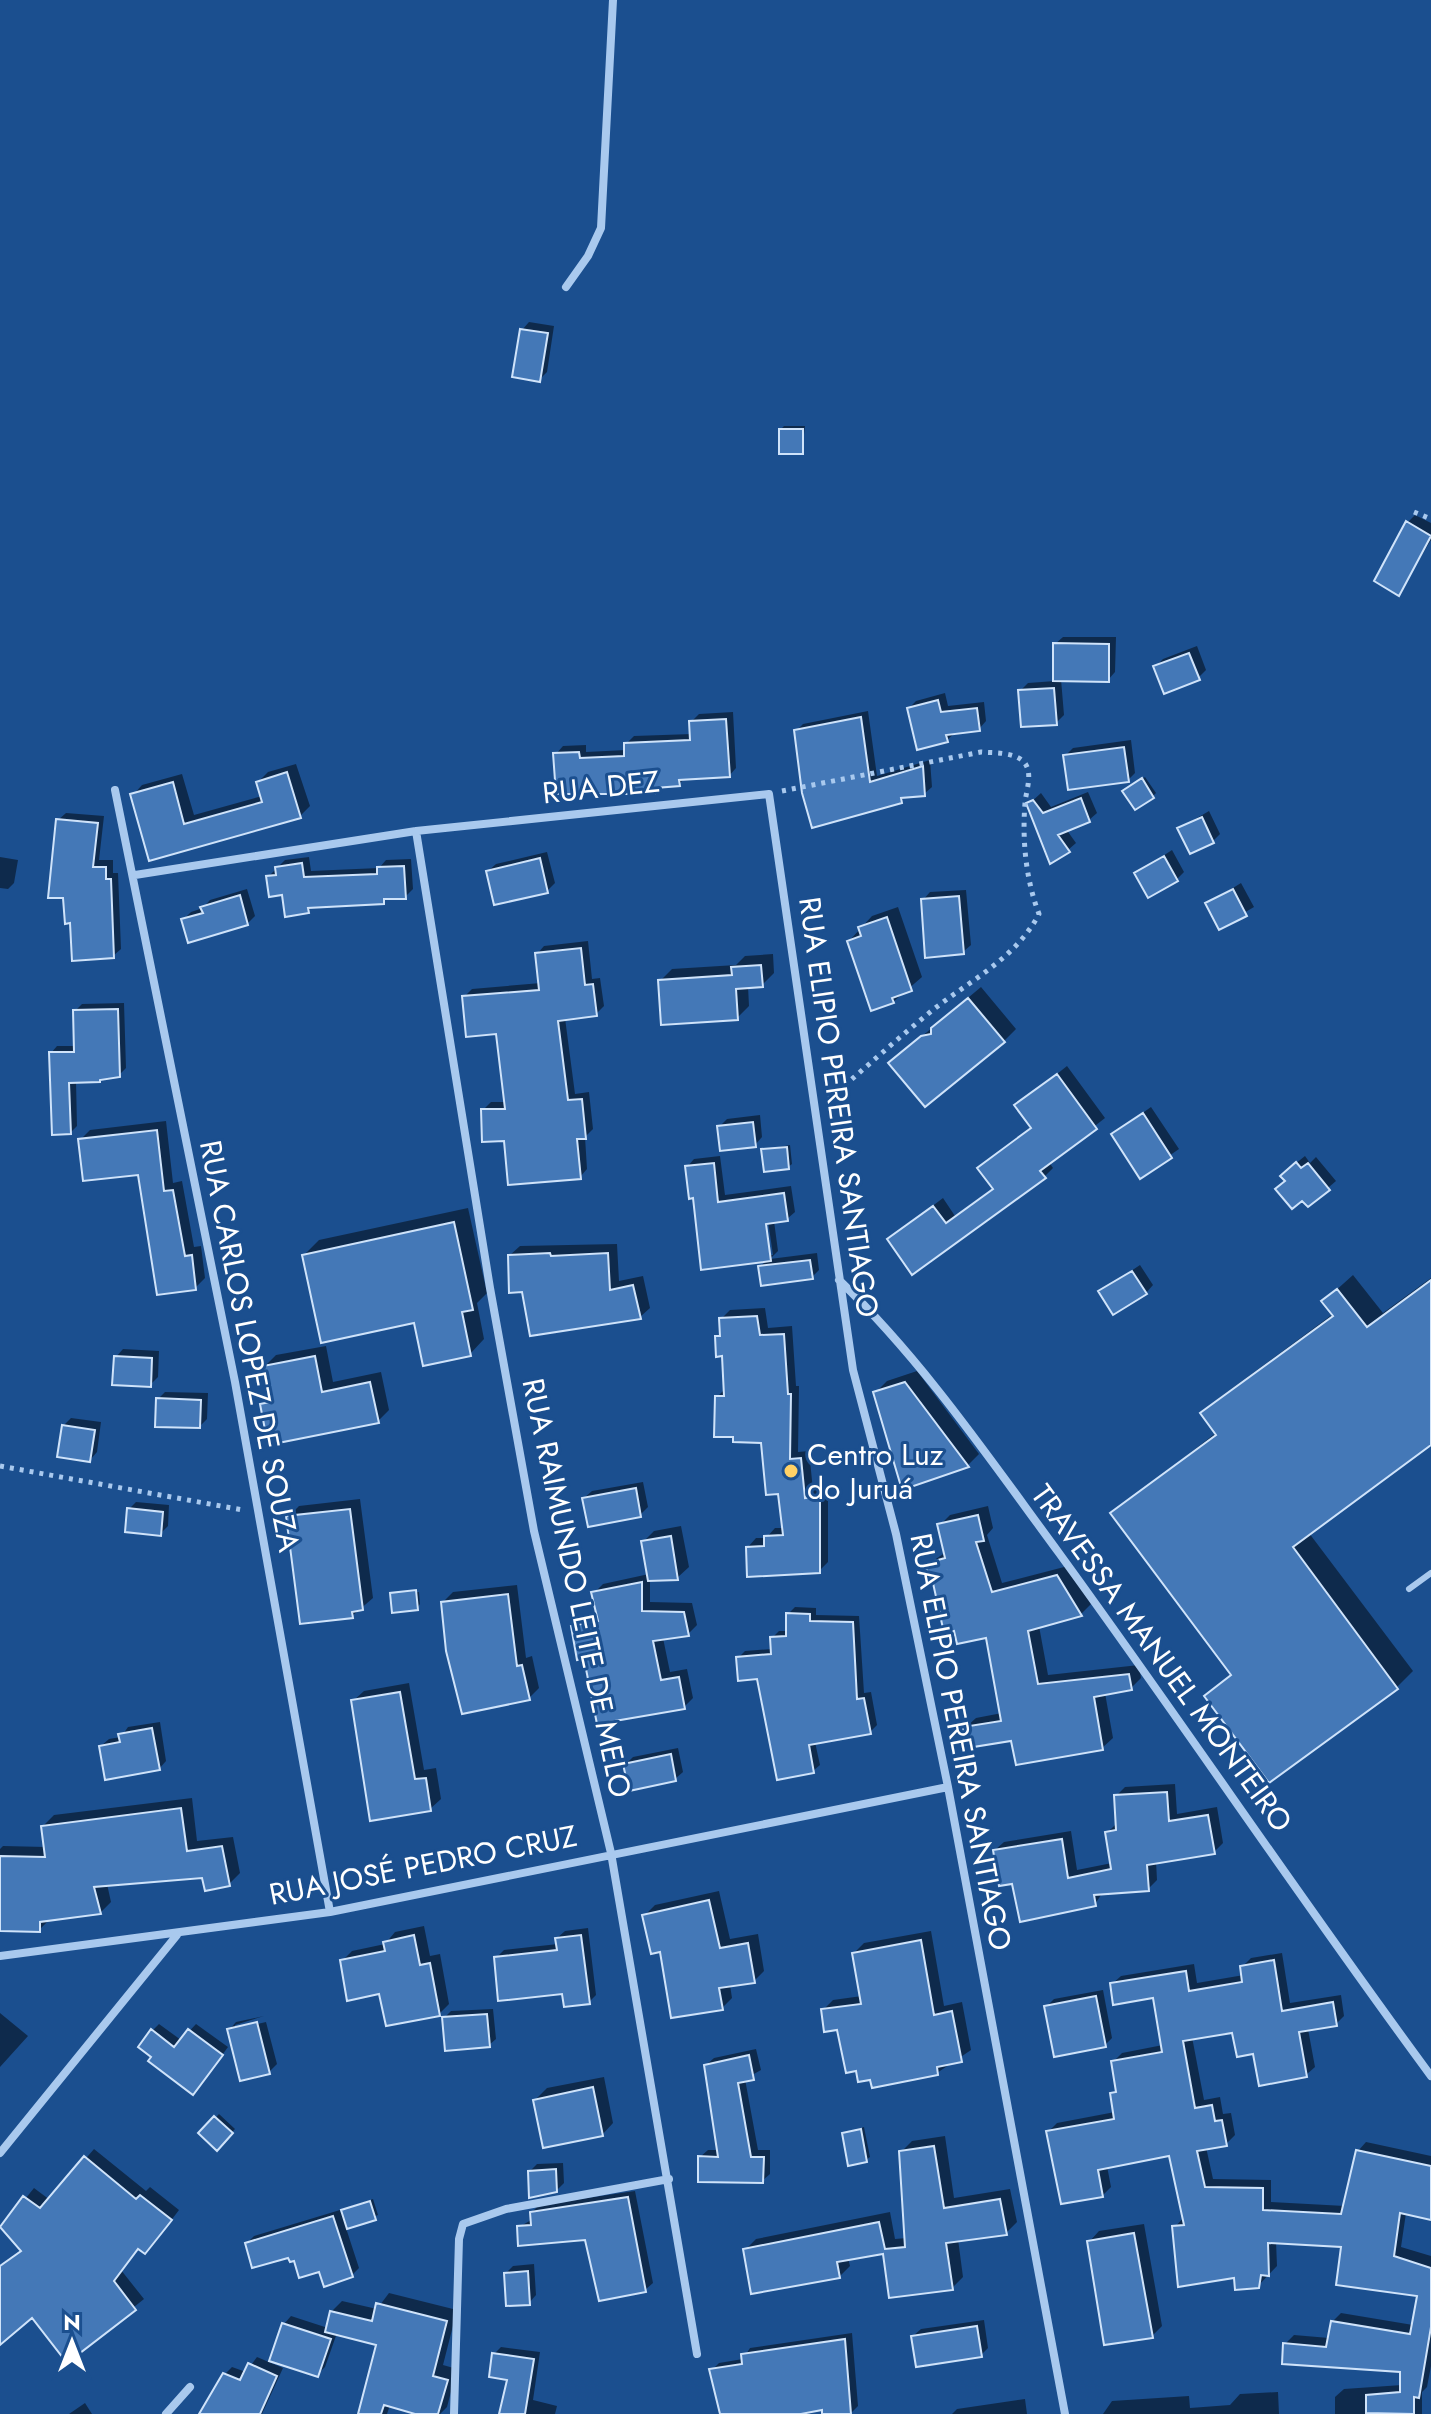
<svg xmlns="http://www.w3.org/2000/svg" width="1431" height="2414" font-family="Jost,sans-serif">
	<style>
		.shadow { fill: #0007; fill-rule: evenodd }
		.building { fill: #4478b7; stroke: #cfe3fa; stroke-width: 2 }
		.lines { fill: none; stroke-linecap: round; stroke-linejoin: round }
		.path { stroke: #a9c9ee; stroke-width: 5; stroke-dasharray: 4 6; stroke-linecap: butt }
		.lane { stroke: #a9c9ee; stroke-width: 6 }
		.street { stroke: #a9c9ee; stroke-width: 8 }
		.poi-dot { fill: #ffd166; stroke: #1b4f8f; stroke-width: 3 }
		.labels { text-anchor: middle; dominant-baseline: central; stroke-width: 6; stroke-linejoin: round; paint-order: stroke }
		.street-label { font-size: 30px; fill: #fff; stroke: #1b4f8f }
		.poi-label { font-size: 30px; fill: #fff; stroke: #1b4f8f; text-anchor: start }
	</style>
	<rect width="100%" height="100%" fill="#1b4f8f"/>
	<!-- shadow -->
	<path class="shadow" d="M529 322 554 326 547 372 539 380 522 330Z
		M784 426H805L802 452 781 429Z
		M1415 515 1431 523V540L1399 593 1408 522Z
		M1063 637H1116L1115 672 1108 680 1061 679 1064 715 1056 723 1020 691 1028 683 1055 681V644Z
		M1197 646 1206 670 1198 678 1156 666 1163 659Z
		M945 693 948 706 984 702 986 721 979 729 956 732 947 740 909 708 916 701Z
		M868 711 877 776 930 760 932 787 924 794 907 795 901 801 813 825 796 731 803 724Z
		M733 712 736 768 729 776 685 778 679 784 660 786 654 792 556 754 563 746 586 745V752L626 750V744L634 736 692 734 691 722 699 714Z
		M1131 740 1135 773 1128 780 1065 756 1073 748Z
		M296 764 310 806 300 816 151 858 133 795 142 785 182 774 194 815 262 796 258 782 268 772Z
		M1145 777 1156 793 1153 796 1128 788Z
		M1088 792 1097 813 1089 820 1066 829 1076 843 1068 850 1029 804 1041 793 1051 807Z
		M1209 811 1220 834 1213 841 1180 828Z
		M66 813 104 816 99 860H113V873H118L121 949 113 956 72 921 58 820Z
		M1172 850 1184 872 1177 879 1137 873Z
		M547 852 555 883 547 891 488 871 496 864Z
		M0 857 18 860 14 883 8 889 0 888Z
		M309 857 311 871 379 868 386 860 411 859 413 889 405 897H389L383 902 314 905 308 911 268 877 285 860Z
		M1241 883 1254 907 1220 927 1207 904Z
		M247 889 255 916 247 924 183 920 191 912 203 908 210 900Z
		M966 890 971 945 963 952 923 900 930 892Z
		M898 907 922 977 893 1002 849 941 872 916Z
		M588 941 592 979 600 978 604 1006 596 1014 565 1018 575 1094 589 1092 593 1129 585 1137 587 1169 580 1177 506 1139 483 1110 491 1102H506L498 1032 464 997 472 989 541 983 537 954 544 946Z
		M773 954 774 973 762 985 748 986 749 1006 737 1018 660 981 672 969 736 965 745 956Z
		M981 987 1016 1029 1004 1041 890 1063Z
		M124 1003 126 1068 119 1075 76 1081 77 1126 70 1133 51 1053 57 1046H76L75 1011 82 1004Z
		M1067 1066 1105 1118 1049 1162 1053 1168 1044 1177 913 1273 889 1239 943 1198 955 1216 994 1188 980 1168 1032 1127 1017 1106Z
		M1151 1107 1179 1149 1140 1176 1113 1134Z
		M760 1115 762 1137 755 1145 719 1127 727 1119Z
		M166 1121 173 1183 182 1181 194 1247 201 1246 205 1278 195 1288 139 1172 80 1140 90 1130Z
		M790 1145 792 1164 788 1167 764 1150Z
		M720 1156 725 1195 791 1186 795 1212 787 1219 774 1221 778 1251 770 1259 817 1253 819 1270 812 1277 760 1267 768 1259 695 1196 687 1167 694 1159ZM763 1214H767L773 1255H769Z
		M1305 1156 1310 1163 1316 1157 1336 1181 1308 1205 1286 1180 1290 1168Z
		M468 1208 487 1293 477 1303 484 1339 470 1354 304 1255 319 1240Z
		M617 1244 619 1281 643 1276 650 1308 640 1317 524 1290 510 1255 520 1246Z
		M1140 1265 1153 1285 1146 1293 1101 1291Z
		M1353 1275 1383 1313 1431 1278V1443L1309 1533 1413 1671 1397 1687 1270 1781 1206 1696 1232 1673 1113 1513 1217 1432 1203 1413 1219 1398 1333 1314 1324 1301Z
		M765 1308 768 1328 792 1326 796 1386H799L798 1452 809 1451 813 1490 828 1488V1562L819 1571 748 1547 756 1538H766L775 1528H784L780 1492 763 1441 717 1397 726 1388 724 1354 717 1337 722 1332 721 1319 730 1310Z
		M326 1346 333 1382 381 1372 389 1410 378 1421 262 1405 271 1396 265 1366 276 1355Z
		M123 1349 159 1351 158 1377 150 1385 116 1357Z
		M917 1371 979 1454 968 1465 904 1488 875 1393 887 1381Z
		M165 1392 208 1393 207 1419 200 1426 158 1399Z
		M71 1418 101 1422 97 1452 90 1460 64 1425Z
		M643 1482 648 1507 640 1515 584 1498 592 1491Z
		M360 1499 373 1598 352 1616 288 1517 299 1506Z
		M136 1502 169 1505 168 1526 160 1534 129 1509Z
		M988 1506 993 1528 987 1535 1002 1583 1068 1566 1091 1604 1081 1614 1039 1626 1048 1675 1139 1665 1141 1678 1131 1688 1105 1693 1113 1738 1102 1748 1013 1738 965 1728 976 1718 1002 1713 988 1636 955 1629 927 1565 946 1552 940 1525 950 1515Z
		M681 1526 689 1567 677 1578 650 1579V1602L692 1603 697 1625 688 1634 663 1638 670 1672 687 1669 693 1698 684 1707 585 1656 573 1627 582 1618 598 1615 594 1593 603 1584 649 1574 643 1542 654 1531Z
		M517 1585 526 1658 532 1656 539 1688 529 1698 443 1602 453 1592Z
		M419 1592 420 1604 417 1608 393 1595Z
		M795 1607 816 1608V1615L859 1616 864 1693 871 1692 877 1725 870 1732 815 1742 820 1765 813 1771 759 1677 738 1658 745 1651 772 1649V1638L779 1631H788V1614Z
		M409 1683 424 1770 436 1768 441 1799 430 1809 353 1701 364 1691Z
		M160 1722 166 1761 159 1769 101 1746 109 1739 121 1737 128 1727Z
		M678 1748 683 1772 675 1779 625 1765 633 1757Z
		M1175 1784 1177 1814 1217 1807 1223 1843 1214 1852 1156 1861 1157 1880 1148 1889 1103 1892 1095 1904 1014 1881 995 1850 1004 1842 1071 1831 1077 1870 1112 1863 1107 1833 1118 1822 1116 1796 1125 1787Z
		M192 1798 197 1841 233 1837 240 1873 229 1884 203 1875 107 1884 111 1902 100 1913 50 1919 39 1930 0 1929V1849L3 1846 46 1847 43 1826 54 1815Z
		M719 1891 730 1939 758 1934 764 1971 754 1981 730 1985 732 1998 722 2008 644 1916 655 1905Z
		M424 1926 430 1956 440 1954 449 2004 439 2014 342 1961 352 1951 385 1944 395 1932Z
		M588 1928 596 1995 589 2002 496 1958 504 1950 558 1944 557 1938 565 1931Z
		M931 1931 944 2006 962 2002 971 2050 937 2073 871 2077 857 2069 839 2027 823 2010 833 2000 862 1996 854 1953 864 1943Z
		M1282 1953 1290 2003 1341 1995 1344 2016 1336 2024 1308 2029 1315 2067 1306 2075 1255 2052 1234 2031 1192 2037 1204 2100 1220 2097 1223 2114 1231 2113 1235 2135 1226 2144 1206 2147 1213 2179 1271 2180V2202L1345 2206 1358 2151 1366 2142 1431 2156V2218L1406 2213 1401 2247 1431 2256V2366L1427 2387 1422 2392V2414H1335V2397L1344 2389 1402 2385V2370L1285 2344 1294 2335 1329 2338 1332 2322 1341 2313 1413 2325 1419 2295 1343 2245 1276 2241 1277 2266 1258 2286 1236 2276 1175 2227 1184 2217 1171 2153 1107 2166 1111 2187 1102 2196 1048 2132 1057 2123 1115 2112 1112 2094 1118 2088 1113 2062 1122 2053 1163 2045 1155 1996 1112 1984 1121 1976 1194 1964 1197 1983 1244 1975 1242 1967 1251 1958Z
		M1103 1990 1112 2038 1105 2045 1046 2007 1054 1999Z
		M493 2009 496 2039 489 2045 444 2018 451 2011Z
		M0 2013 28 2036 0 2067Z
		M264 2016 235 2025V2029L266 2022 277 2064 269 2072 229 2030 236 2022Z
		M159 2024 181 2040 196 2024 228 2047 200 2085 152 2031Z
		M756 2049 761 2070 745 2079 758 2150H770V2174L762 2181 700 2157 708 2150H719L706 2065 714 2058Z
		M604 2077 613 2123 602 2135 535 2100 547 2088Z
		M219 2114 235 2129 217 2148 201 2133Z
		M864 2127 870 2157 866 2160 844 2134Z
		M945 2136 954 2198 1010 2189 1017 2222 1006 2233 958 2239 963 2277 952 2288 884 2252 848 2258 850 2266 839 2277 745 2250 756 2239 890 2212 895 2239 907 2238 901 2152 912 2141Z
		M94 2149 146 2191 150 2187 179 2210 154 2243 139 2247 121 2270 144 2299 68 2360 32 2315 0 2343V2266L23 2249 1 2229 34 2188 50 2200Z
		M563 2163 564 2183 556 2191 530 2171 537 2164Z
		M635 2191 653 2283 645 2290 587 2238 519 2227 533 2219 532 2212 539 2205Z
		M373 2199 378 2215 346 2228 359 2268 352 2275 320 2270 290 2255 247 2243 254 2236 340 2210 341 2213 346 2208Z
		M1144 2224 1162 2326 1152 2336 1089 2242 1099 2231Z
		M534 2264 536 2295 529 2303 506 2273 513 2266Z
		M389 2293 457 2310 443 2365 457 2369 447 2407 440 2414H423L390 2405 387 2414H360L378 2343 337 2333 325 2367 317 2375 284 2324 291 2316 328 2328 331 2312 342 2301 377 2309Z
		M984 2320 988 2348 981 2355 913 2336 921 2329Z
		M852 2333 858 2406 851 2413 824 2414V2407L787 2414H721L712 2370 719 2363 743 2359 750 2348Z
		M501 2347 540 2352 533 2400 557 2406 555 2414H501L509 2378 494 2354Z
		M257 2357 283 2368 262 2414H203L225 2374 232 2367 246 2372Z
		M1278 2392 1279 2414H1103L1112 2401 1189 2396 1190 2408 1230 2405 1240 2394Z
		M1025 2399 1027 2414H952L957 2409Z
		M85 2403 92 2414H69Z"/>
	<!-- building -->
	<path class="building" d="M520 329 548 333 540 382 512 377Z
		M779 429H803V454H779Z
		M1406 521 1431 536 1399 596 1374 581Z
		M1053 643 1109 644V682L1053 681Z
		M1189 653 1200 680 1164 694 1153 666Z
		M1054 688 1057 725 1021 727 1018 690Z
		M938 700 941 712 977 708 980 731 946 735 948 742 917 750 907 708Z
		M861 717 870 782 923 766 925 796 901 798 902 803 812 828 802 793 794 730Z
		M726 719 730 777 679 780 680 786 655 788V794H556L553 753 579 752 580 758 624 756V743L690 740 689 721Z
		M1124 747 1129 782 1068 790 1063 755Z
		M287 772 301 818 149 861 130 794 173 782 184 824 262 802 256 782Z
		M1142 778 1154 798 1135 810 1122 791Z
		M1081 798 1090 822 1058 835 1070 852 1050 864 1026 803 1033 800 1043 813Z
		M1202 817 1214 843 1190 854 1177 828Z
		M56 819 98 823 93 867H106V879H111L114 958 72 961 70 923 65 924 63 898H48Z
		M1164 856 1178 881 1148 898 1134 873Z
		M540 858 548 893 494 905 486 871Z
		M302 863 304 877 377 874V867L404 866 406 899H384V904L308 908 309 913 285 917 282 895 269 897 266 876 276 875 275 867Z
		M1233 889 1247 916 1219 930 1205 903Z
		M240 895 248 925 188 943 181 919 203 913 200 907Z
		M959 896 964 954 925 958 921 899Z
		M887 917 912 991 892 998 894 1003 871 1011 847 941 861 936 858 927Z
		M581 948 585 985 593 984 597 1016 558 1021 568 1100 582 1099 586 1139H577L581 1179 508 1185 504 1141 482 1142 481 1109H505L496 1034 466 1037 462 996 539 990 535 953Z
		M761 965 763 987 736 989 738 1020 661 1025 658 980 732 975 731 967Z
		M968 998 1005 1042 925 1107 888 1063 921 1036 931 1034V1028Z
		M118 1009 120 1077 100 1080V1082L69 1083 71 1134 52 1135 49 1052H74L73 1010Z
		M1057 1074 1097 1129 1040 1171 1046 1178 912 1275 887 1239 933 1206 946 1223 993 1189 977 1168 1031 1128 1014 1105Z
		M1143 1113 1172 1158 1140 1179 1111 1134Z
		M753 1122 756 1147 720 1151 717 1126Z
		M157 1130 164 1191 173 1190 185 1256 192 1255 196 1290 157 1295 138 1175 83 1181 78 1139Z
		M787 1147 789 1169 764 1172 761 1149Z
		M1296 1162 1301 1168 1308 1163 1330 1190 1308 1207 1302 1201 1292 1209 1275 1189 1285 1181 1280 1176Z
		M714 1163 718 1202 784 1193 788 1221 766 1224 771 1261 701 1270 693 1198 689 1199 685 1166Z
		M454 1222 473 1310 462 1312 471 1356 423 1366 414 1323 321 1343 302 1255Z
		M550 1253 551 1256 608 1253 610 1290 633 1285 641 1319 530 1336 522 1292 509 1293 508 1255Z
		M810 1260 813 1279 761 1286 758 1266Z
		M1132 1271 1147 1294 1113 1315 1098 1291Z
		M1431 1280V1445L1293 1547 1398 1689 1269 1783 1204 1696 1231 1675 1110 1513 1216 1435 1200 1413 1333 1316 1321 1301 1337 1289 1367 1327Z
		M757 1316 760 1335 784 1334 788 1394H791L790 1459 801 1458 805 1498 820 1496V1573L747 1577 746 1547 764 1546V1536L783 1535 778 1494 766 1495 761 1443 733 1442V1437H714L715 1396H724L722 1356 716 1357 715 1336H720L719 1318Z
		M114 1356 152 1358 151 1387 112 1385Z
		M315 1356 322 1392 370 1382 379 1423 268 1445 260 1404 270 1402 263 1366Z
		M905 1382 969 1467 902 1490 873 1392Z
		M156 1398 201 1400 200 1428 155 1427Z
		M62 1425 95 1430 90 1462 57 1457Z
		M636 1488 641 1517 588 1527 582 1498Z
		M127 1508 163 1512 161 1536 125 1532Z
		M350 1509 363 1610 352 1612 353 1618 300 1624 286 1516Z
		M978 1515 984 1541 976 1542 992 1592 1057 1575 1082 1616 1028 1631 1038 1684 1129 1674 1132 1690 1094 1697 1103 1750 1016 1765 1011 1741 967 1748 963 1727 1001 1721 986 1638 957 1644 954 1631 944 1633 933 1583 924 1564 945 1558 937 1524Z
		M671 1536 678 1580 648 1581 641 1541Z
		M642 1582V1611L684 1612 689 1636 653 1641 661 1680 679 1677 685 1709 597 1724 584 1659 577 1660 571 1626 598 1621 591 1592Z
		M416 1590 418 1610 392 1613 390 1593Z
		M508 1594 517 1666 522 1665 530 1700 462 1714 446 1651 441 1602Z
		M786 1613 810 1614V1621L853 1622 857 1699 864 1698 871 1734 809 1745 814 1773 777 1780 757 1679 738 1681 736 1657 771 1654 770 1637 786 1636Z
		M400 1692 415 1779 426 1778 431 1811 370 1821 351 1700Z
		M152 1728 160 1770 105 1780 99 1746 120 1742 118 1734Z
		M671 1754 676 1781 629 1791 623 1764Z
		M1167 1792 1169 1821 1208 1815 1215 1854 1147 1865 1149 1891 1094 1895 1096 1906 1020 1922 1012 1884 999 1886 993 1850 1062 1839 1068 1878 1111 1869 1105 1832 1116 1830 1114 1795Z
		M181 1808 187 1851 222 1846 230 1886 205 1891 202 1878 94 1887 101 1914 40 1922V1932L0 1931V1856L45 1857 41 1826Z
		M709 1900 720 1948 748 1943 755 1983 719 1988 723 2010 671 2018 660 1952 651 1954 642 1915Z
		M414 1935 420 1965 430 1963 440 2016 386 2026 379 1994 347 2001 340 1960 385 1951 383 1942Z
		M581 1935 590 2004 564 2007 562 1994 498 2001 494 1957 557 1950 555 1938Z
		M921 1940 934 2015 952 2011 962 2062 937 2067 938 2075 872 2088 870 2080 858 2082 856 2071 846 2073 837 2030 824 2032 821 2009 861 2004 852 1953Z
		M1274 1960 1282 2011 1333 2002 1337 2026 1299 2032 1307 2077 1259 2086 1253 2054 1237 2057 1232 2033 1183 2041 1195 2108 1212 2105 1215 2121 1222 2120 1227 2146 1197 2151 1205 2187 1263 2188V2210L1341 2214 1356 2150 1431 2166V2220L1400 2213 1394 2256 1431 2268V2327L1419 2398 1414 2397V2414L1366 2413V2395L1400 2392V2372L1282 2364 1283 2343 1326 2347 1331 2321 1410 2334 1417 2296 1336 2285 1341 2247 1268 2243 1269 2276 1261 2275 1259 2288 1235 2290 1234 2278 1178 2287 1172 2226 1184 2225 1169 2156 1098 2170 1103 2197 1061 2204 1046 2131 1114 2119 1110 2093 1116 2092 1111 2061 1162 2052 1153 1998 1113 2005 1110 1983 1186 1971 1189 1991 1242 1982 1240 1966Z
		M1096 1996 1106 2047 1054 2057 1044 2006Z
		M487 2014 490 2047 445 2051 442 2017Z
		M257 2022 270 2074 240 2081 227 2029Z
		M151 2029 174 2047 188 2029 223 2055 193 2095 148 2061 151 2057 138 2047Z
		M749 2055 754 2080 738 2083 751 2157H764L763 2183 698 2182V2156L718 2157 704 2065Z
		M593 2087 603 2136 543 2148 533 2100Z
		M214 2116 233 2133 217 2151 198 2133Z
		M861 2129 867 2162 848 2166 842 2133Z
		M934 2146 944 2208 1000 2199 1007 2235 946 2243 953 2290 889 2298 883 2254 837 2262 840 2278 751 2294 743 2249 879 2222 885 2249 905 2247 899 2151Z
		M84 2156 136 2199 140 2195 172 2220 145 2254 138 2249 114 2281 136 2310 67 2363 32 2318 0 2345V2266L21 2251 0 2227 23 2196 40 2208Z
		M556 2169 557 2192 529 2198 528 2171Z
		M628 2197 646 2292 599 2301 585 2240 518 2246 517 2226 531 2225 530 2212Z
		M370 2201 376 2220 347 2229 341 2210Z
		M333 2216 353 2277 324 2287 319 2272 299 2278 294 2261 290 2262 288 2258 252 2268 245 2243Z
		M1134 2233 1153 2338 1104 2345 1087 2241Z
		M528 2271 530 2305 506 2306 504 2273Z
		M376 2303 447 2321 433 2376 448 2380 438 2414H415L384 2405 381 2414H358L376 2345 325 2332 330 2311 372 2321Z
		M282 2323 331 2339 318 2377 269 2361Z
		M977 2326 982 2357 916 2367 911 2336Z
		M845 2339 851 2414H822V2410L801 2414H720L709 2369 742 2364 741 2354Z
		M492 2353 534 2359 525 2414H499L507 2380 489 2377Z
		M248 2363 277 2376 260 2414H199L223 2373 240 2380Z"/>
	<g class="lines">
		<!-- path -->
		<path class="path" d="M1414 512 1431 519
			M782 791 981 752C994 753 1013 752 1023 761 1034 772 1026 790 1025 803 1022 841 1026 880 1039 914 1016 958 971 980 934 1009 898 1038 864 1069 829 1099
			M0 1466 243 1510"/>
		<!-- lane -->
		<path class="lane" d="M1409 1589 1431 1573"/>
		<!-- street -->
		<path class="street" d="M566 287 588 256 601 228 613 0
			M115 790 235 1382 330 1912
			M416 831 490 1288 534 1531 611 1853 697 2354
			M135 875 416 831 769 794 853 1370 896 1534 948 1787 1065 2414
			M839 1280C924 1362 989 1458 1059 1553 1185 1726 1304 1904 1431 2076
			M0 1956 330 1912 948 1787
			M0 2153 177 1935
			M166 2414 190 2387
			M454 2414 459 2239 463 2224 506 2209 669 2179"/>
	</g>
	<!-- markers -->
	<circle class="poi-dot" cx="791" cy="1471" r="8"/>
	<g class="labels">
		<!-- street labels -->
		<g class="street-label">
			<text transform="translate(601 787) rotate(-6)">RUA DEZ</text>
			<text transform="translate(839 1107) rotate(82)">RUA ELIPIO PEREIRA SANTIAGO</text>
			<text transform="translate(250 1346) rotate(79)">RUA CARLOS LOPEZ DE SOUZA</text>
			<text transform="translate(577 1588) rotate(78)">RUA RAIMUNDO LEITE DE MELO</text>
			<text transform="translate(1162 1658) rotate(54)">TRAVESSA MANUEL MONTEIRO</text>
			<text transform="translate(961 1742) rotate(79)">RUA ELIPIO PEREIRA SANTIAGO</text>
			<text transform="translate(423 1865) rotate(-11)">RUA JOSÉ PEDRO CRUZ</text>
		</g>
		<!-- poi labels -->
		<g class="poi-label">
			<text x="807" y="1454">Centro Luz<tspan x="807" dy="34">do Juruá</tspan></text>
		</g>
	</g>
	<!-- north arrow -->
	<g transform="translate(72 2342)" stroke="#1b4f8f" stroke-width="6" paint-order="stroke">
	<path d="M0-6L14 30L0 20L-14 30Z" fill="#ffffff"/>
	<text y="-12" font-size="22" font-weight="bold" text-anchor="middle" fill="#ffffff">N</text>
	</g>
</svg>
